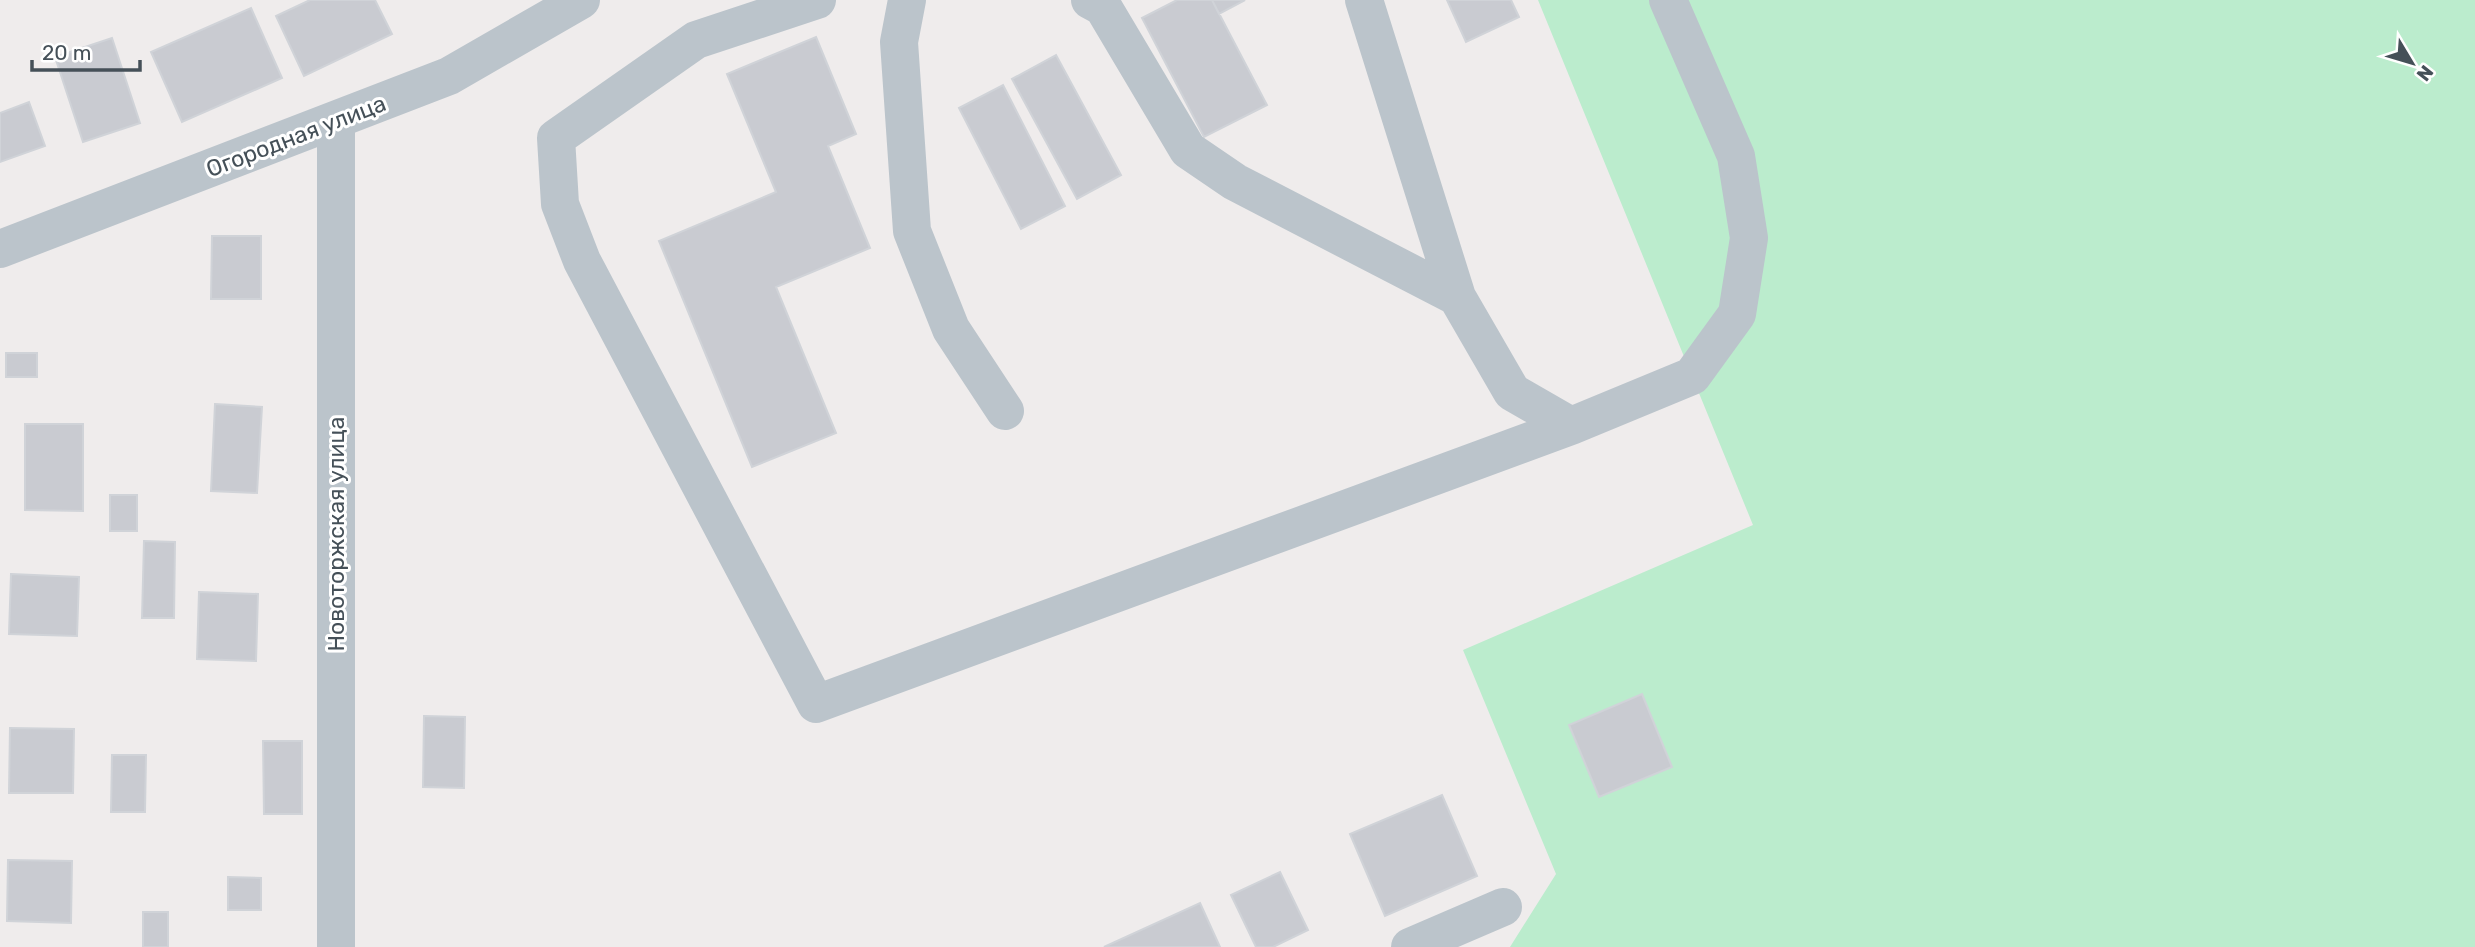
<svg xmlns="http://www.w3.org/2000/svg" width="2475" height="947" font-family="Rubik,sans-serif">
	<style>
		.green { fill: #bbeccd }
		.building { fill: #c9cbd1; stroke: #d0d3d8; stroke-width: 2 }
		.lines { fill: none; stroke-linecap: round; stroke-linejoin: round }
		.minor { stroke: #bbc4cb; stroke-width: 38 }
		.labels { text-anchor: middle; dominant-baseline: central; stroke-width: 6; stroke-linejoin: round; paint-order: stroke }
		.street-label { font-size: 23px; fill: #455058; stroke: #fff }
	</style>
	<rect width="100%" height="100%" fill="#efecec"/>
	<!-- green -->
	<path class="green" d="M1538 0H2475V947H1510L1556 874 1463 650 1753 525Z"/>
	<!-- building -->
	<path class="building" d="M310 0H375L392 34 304 76 276 16Z
		M1177 0H1212L1267 105 1204 137 1142 18Z
		M1212 0H1245L1219 14Z
		M1447 0H1511L1519 17 1466 42Z
		M251 8 282 78 182 122 151 52Z
		M816 37 856 134 828 146 870 248 776 287 836 433 752 467 659 241 776 192 727 74Z
		M112 38 140 123 83 142 55 57Z
		M1056 55 1121 175 1077 199 1012 79Z
		M1003 85 1065 206 1021 229 959 108Z
		M29 102 45 146 0 162V113Z
		M212 236H261V299H211Z
		M6 353H37V377H6Z
		M215 404 262 407 257 493 211 491Z
		M25 424H83V511L25 510Z
		M110 495H137V531H110Z
		M144 541 175 542 174 618H142Z
		M11 574 79 577 77 636 9 634Z
		M199 592 258 594 256 661 197 659Z
		M1642 694 1672 767 1599 797 1569 725Z
		M424 716 465 717 464 788 423 787Z
		M10 728 74 729 73 793H9Z
		M263 741H302V814H264Z
		M112 755H146L145 812H111Z
		M1442 795 1477 876 1385 916 1350 834Z
		M8 860 72 861 71 923 7 921Z
		M1280 872 1308 930 1273 947H1256L1231 895Z
		M228 877 261 878V910H228Z
		M1200 903 1220 947H1104Z
		M143 912H168V947H143Z"/>
	<g class="lines">
		<!-- minor -->
		<path class="minor" d="M817 0 696 40 556 138 560 204 582 261 816 704 1571 426
			M907 0 899 42 912 231 951 329 1005 411
			M1090 0 1103 7 1188 150 1235 182 1457 297
			M1364 0 1457 297 1512 392 1571 426 1692 376 1737 314 1749 238 1736 156 1668 0
			M0 249 449 76 581 0
			M336 947V121
			M1410 947 1503 907"/>
	</g>
	<g class="labels">
		<!-- street labels -->
		<g class="street-label">
			<text transform="translate(296 136) rotate(-21)">Огородная улица</text>
			<text transform="translate(336 534) rotate(-90)">Новоторжская улица</text>
		</g>
	</g>
	<!-- north arrow -->
	<g transform="translate(2412 63) rotate(128)" stroke="#ffffff" stroke-width="5" paint-order="stroke">
	<path d="M0-5L12 26L0 18L-12 26Z" fill="#455058"/>
	<text y="-10" font-size="19" font-weight="bold" text-anchor="middle" fill="#455058">N</text>
	</g>
	<!-- scale -->
	<path d="M32 60v10h108v-10" fill="none" stroke="#455058" stroke-width="3.5"/>
	<text x="42" y="60" font-size="21" fill="#455058" stroke="#ffffff" stroke-width="5" paint-order="stroke">20 m</text>
</svg>
